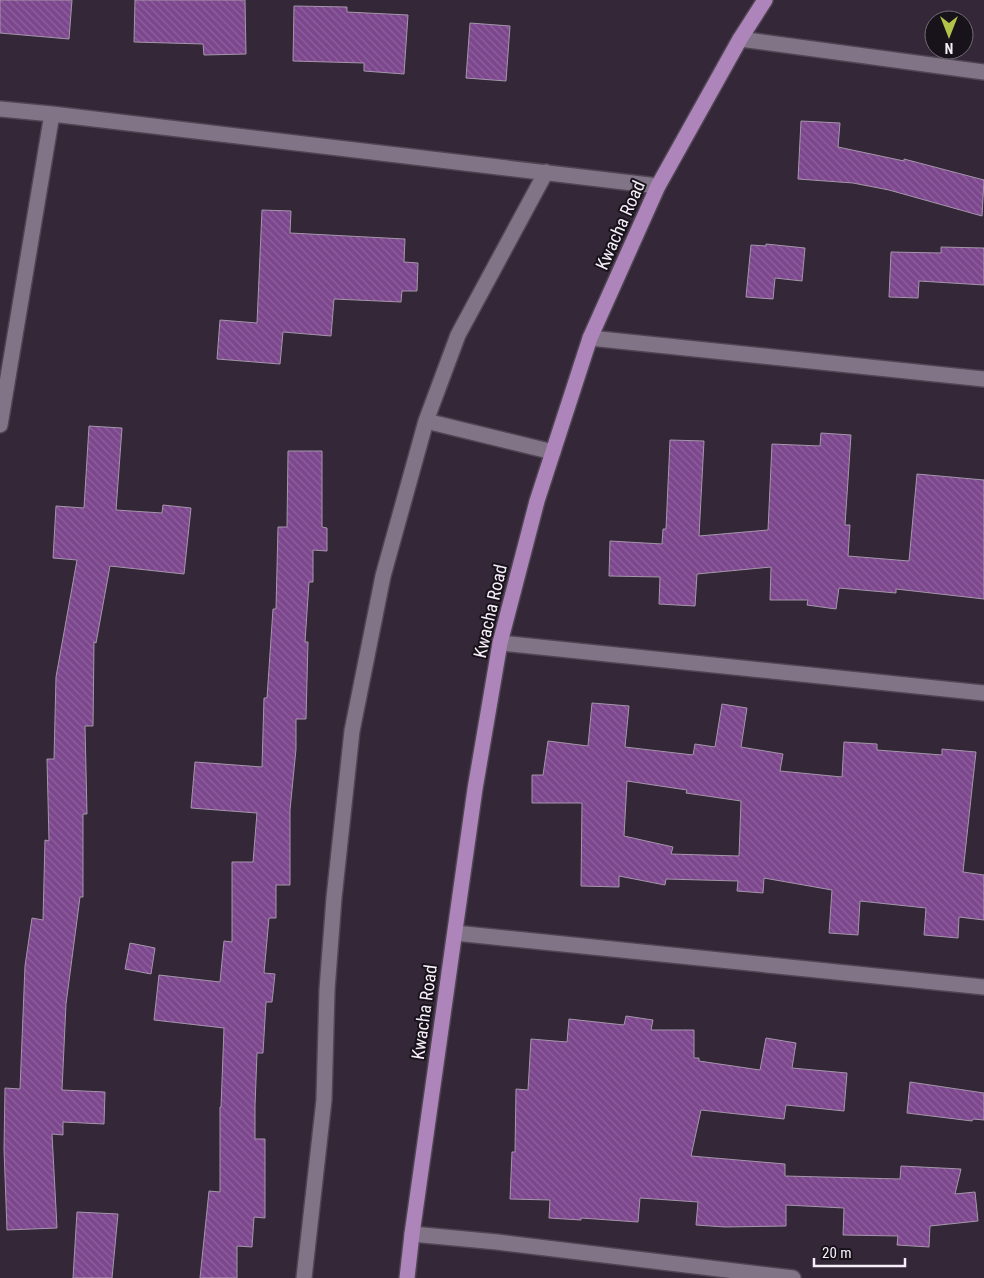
<svg xmlns="http://www.w3.org/2000/svg" width="984" height="1278" font-family="'Roboto Condensed',sans-serif">
	<style>
		.building { fill: url(#building-back-hatch); stroke: #a596aa; fill-rule: evenodd }
		.lines { fill: none; stroke-linecap: round; stroke-linejoin: round }
		.minor-casing { stroke: #504553; stroke-width: 18 }
		.major-casing { stroke: #504553; stroke-width: 18 }
		.minor { stroke: #827487; stroke-width: 15 }
		.major { stroke: #ad85bb; stroke-width: 15 }
		.labels { text-anchor: middle; dominant-baseline: central; stroke-width: 4; stroke-linejoin: round; paint-order: stroke }
		.street-label { font-size: 18px; fill: #f6eef9; stroke: #18131a }
	</style>
	<defs>
		<pattern id="building-back-hatch" width="6" height="6" patternUnits="userSpaceOnUse" patternTransform="scale(1.25)"><rect width="6" height="6" fill="#7c478d"/><path d="M-1 5l2 2M0 0l6 6M5-1l2 2" fill="none" stroke="#8f629e"/></pattern>
	</defs>
	<rect width="100%" height="100%" fill="#342738"/>
	<!-- building -->
	<path class="building" d="M0 0H72L69 39 0 33Z
		M135 0H245L246 54 204 55 203 44 134 42Z
		M294 6 347 7V12L408 15 404 74 364 71V63L293 61Z
		M470 23 510 26 506 81 466 78Z
		M801 121 840 123 838 147 904 161V159L984 180 982 216 889 190 853 183 798 179Z
		M262 210 291 211 290 233 405 239 404 262 418 263 417 291H402L401 302 334 299 331 336 283 332 280 364 217 359 220 320 257 323Z
		M766 244 805 248 802 281 775 278 773 299 746 297 751 245 766 246Z
		M941 247 984 248V285L919 281 918 298 889 297 891 252 941 253Z
		M89 426 122 428 116 510 162 513 163 505 191 508 184 574 110 566 96 643 94 642 93 726H85L87 814H83V897H80L66 1004 62 1090 105 1092 104 1124 63 1122V1135L52 1134 57 1228 7 1230 4 1149 5 1088 20 1089 25 966 32 918 43 920 45 840 49 841 47 759H54L56 677 77 560 53 558 56 506 84 508Z
		M821 433 851 435 845 525H850L848 556 909 561 917 474 984 480V599L896 589V593L839 588 836 609 807 605 808 600H770L771 567 697 574 695 606 659 604 660 577 609 576 610 541 662 544 663 529H666L670 440 704 441 699 536 768 530 772 444 820 446Z
		M288 451H322V527L327 528V551L313 550V582H309L305 642H308L306 719H296V749L290 810V885H276V918H269L264 973 275 974 272 1002H266L263 1053H257L255 1106V1139H265V1218L254 1217 252 1247 237 1246V1278H200L209 1191 220 1192V1107H221L224 1028 154 1020 159 975 220 982 224 941 232 942V862H253L257 813 191 808 195 762 262 767 264 698H267L273 609H276L278 527H287Z
		M592 703 629 706 625 747 693 755 695 744 715 747 722 704 747 708 741 747 783 754 780 771 842 777 844 742 877 744V750L942 755V749L976 752 963 872 984 875V920L959 917 958 938 924 935 926 908 860 901 858 935 829 933 832 890 764 878 763 893 737 891 738 881 666 879 665 885 619 876V887L581 886 582 803H532V775H543L548 741 588 746ZM627 781 687 790 686 793 741 801 739 856 671 854 673 847 624 836Z
		M130 943 155 948 151 974 125 969Z
		M626 1016 653 1020 651 1030H694V1058H699V1061L760 1070 766 1038 796 1043 792 1068 847 1073 844 1111 786 1105 784 1119 701 1110 691 1156 785 1164V1176L900 1179 901 1166 961 1169 955 1194 975 1192 978 1221 930 1226 929 1247 897 1245 898 1236 843 1235 844 1208 786 1205V1226L725 1227 696 1225 698 1202 640 1198 638 1222 581 1218V1220L549 1218 550 1200 510 1199 512 1152H515L516 1089 528 1090 531 1039 567 1042 569 1019 624 1025Z
		M910 1082 984 1093V1120L973 1119 972 1121 907 1113Z
		M77 1212 118 1214 112 1278H73Z"/>
	<g class="lines">
		<!-- minor casing -->
		<g class="minor-casing">
			<path id="minor" d="M740 39 984 72
				M0 109 52 114 658 186
				M590 338 984 379
				M426 421 553 452
				M0 425 52 114
				M500 643 984 693
				M455 933 984 987
				M412 1234 497 1242 793 1278
				M304 1278 324 1100 327 990 334 898 352 731 383 576 426 421 458 335 546 172"/>
		</g>
		<!-- major casing -->
		<g class="major-casing">
			<path id="major" d="M407 1278 412 1234 475 789 500 643 537 501 590 338 658 186 740 39 765 0"/>
		</g>
		<!-- minor -->
		<use href="#minor" class="minor"/>
		<!-- major -->
		<use href="#major" class="major"/>
	</g>
	<g class="labels">
		<!-- street labels -->
		<g class="street-label">
			<text transform="translate(620 225) rotate(-66)">Kwacha Road</text>
			<text transform="translate(490 611) rotate(-77)">Kwacha Road</text>
			<text transform="translate(424 1012) rotate(-82)">Kwacha Road</text>
		</g>
	</g>
	<!-- north arrow -->
	<g transform="translate(949 35) rotate(180)"><circle r="24" fill="#18131a" stroke="#716b73"/>
	<path d="M0-4L9 19L0 12L-9 19Z" fill="#b2c34b"/>
	<text y="-8" font-size="14" font-weight="bold" text-anchor="middle" fill="#f6eef9">N</text>
	</g>
	<!-- scale -->
	<path d="M814 1258v8h91v-8" fill="none" stroke="#f6eef9" stroke-width="2.5"/>
	<text x="822" y="1258" font-size="15" fill="#f6eef9" stroke="#18131a" stroke-width="4" paint-order="stroke">20 m</text>
</svg>
